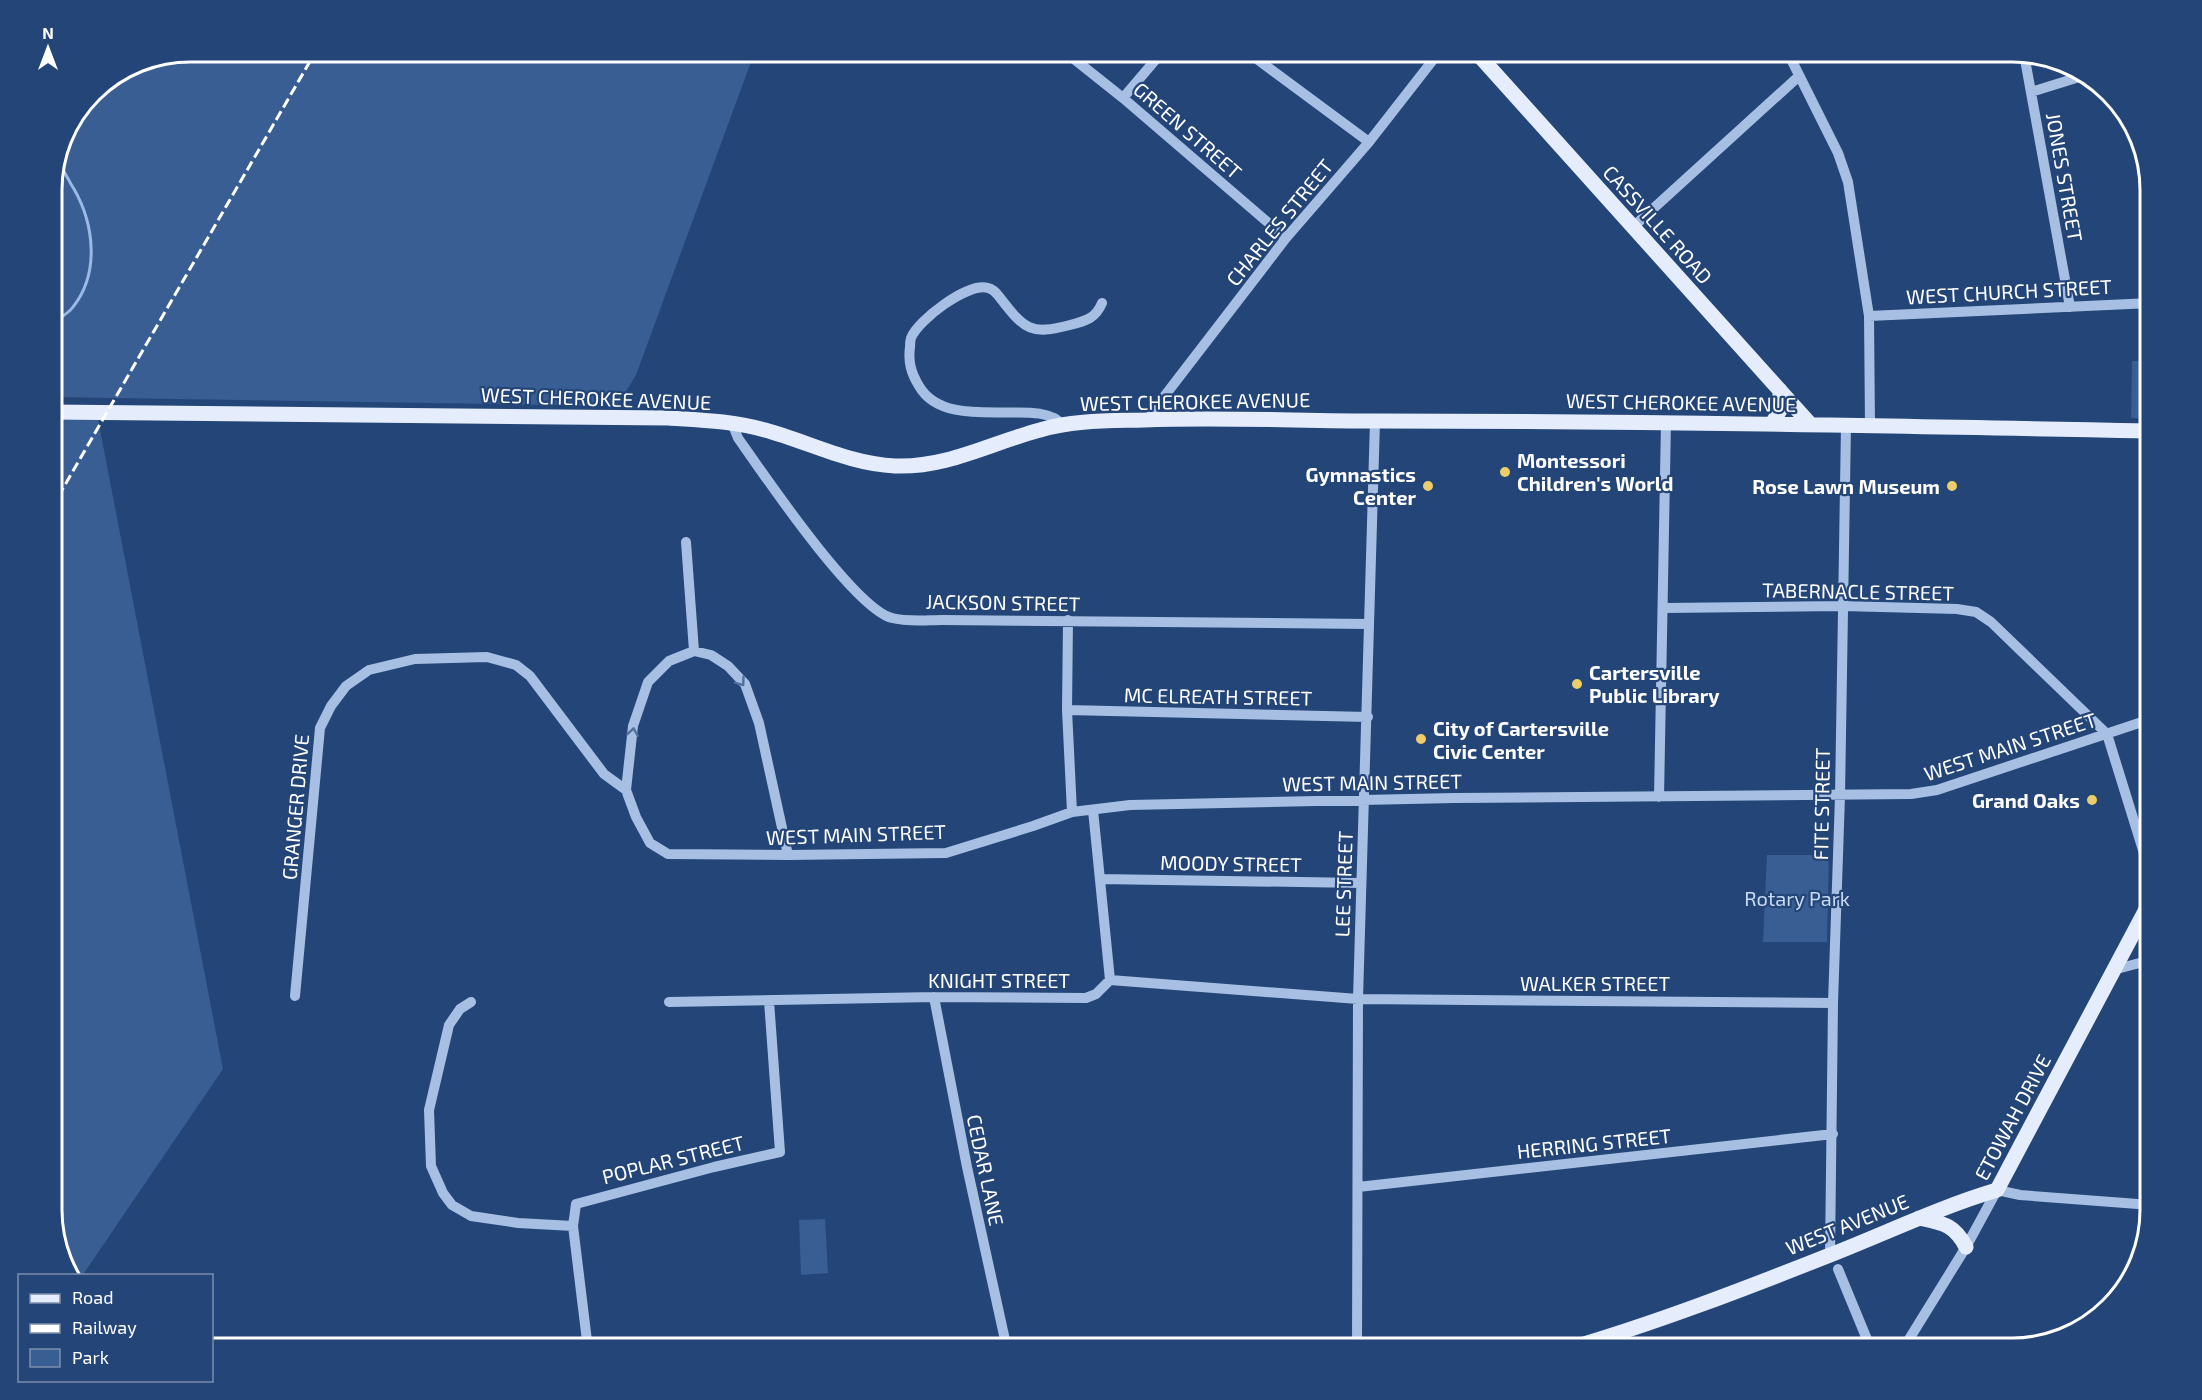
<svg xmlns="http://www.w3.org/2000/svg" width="2202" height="1400" font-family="'Exo 2',sans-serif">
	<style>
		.green { fill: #385e94 }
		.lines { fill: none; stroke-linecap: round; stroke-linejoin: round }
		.stream { stroke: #9ab9e4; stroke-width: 3 }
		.minor { stroke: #a6bfe3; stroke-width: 10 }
		.major { stroke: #e5edfc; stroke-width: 15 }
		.rail { stroke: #fff; stroke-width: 3; stroke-dasharray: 10 4.5; stroke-linecap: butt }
		.oneway { stroke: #52709d }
		.poi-dot { fill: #eccd6a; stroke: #244577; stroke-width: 2 }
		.labels { text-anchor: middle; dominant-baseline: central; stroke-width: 4.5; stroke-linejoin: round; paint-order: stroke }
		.street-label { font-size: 20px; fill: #fff; stroke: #244577 }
		.poi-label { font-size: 20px; font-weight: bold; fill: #fff; stroke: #244577; text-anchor: start }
		.park-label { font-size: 20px; fill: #c8d9f3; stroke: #244577 }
		.rim { fill: none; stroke: #fff; stroke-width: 3 }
	</style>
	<rect width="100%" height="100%" fill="#244577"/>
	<!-- green -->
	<path class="green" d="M189 51H755L636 375 617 406 51 397V181L65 128 92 91 137 61Z
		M2132 361H2151V418H2131Z
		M51 419H98L223 1069 82 1276 68 1275 51 1219Z
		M1767 855H1829L1827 942H1763Z
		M825 1219 828 1273 801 1275 799 1220Z"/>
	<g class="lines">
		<!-- stream -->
		<path class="stream" d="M51 324C58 319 68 314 73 307 100 273 94 224 74 189 68 180 64 168 56 162"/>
		<!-- minor -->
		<path class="minor" d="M1064 51 1123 98 1286 238
			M1246 51 1369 142
			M1787 51 1838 153 1848 182 1869 316 1870 426
			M2024 54 2070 307
			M2031 92 2089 74
			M1123 98 1163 51
			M1633 227 1798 77
			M1869 316 2151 303
			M1149 420 1153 411 1286 238 1369 142 1440 51
			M732 423 738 438C764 475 854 608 892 618 907 622 927 620 942 620L1369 624
			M1062 425C1042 395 947 435 919 386 911 373 908 362 910 347 910 344 910 341 911 338 918 320 968 282 988 288 994 289 998 295 1001 299 1025 330 1031 335 1070 325 1086 321 1096 318 1102 303
			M686 542 694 651
			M1664 608 1842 606 1957 609 1976 612 1991 622 2107 734 2151 876
			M1068 620 1067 710 1072 812
			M1067 710 1368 717
			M1659 797 1666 422
			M1093 810 1110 980
			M788 855 759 723 745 684 728 666 711 655 694 651 669 661 648 682 633 726 626 790 636 817 650 843 668 854 788 855 946 853 1033 826 1072 812 1130 805 1455 798 1911 794 1937 790 2151 719
			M1100 879 1361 883
			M2113 970 2151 960
			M295 996 320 728 331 706 346 686 369 670 415 659 487 657 516 665 530 676 604 774 626 790
			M934 997 967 1167 1007 1349
			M471 1002 460 1009 449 1025 429 1110 431 1166 443 1193 452 1205 471 1216 518 1223 573 1226
			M669 1002 934 997 1086 998 1096 994 1110 980 1358 999 1833 1003
			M1358 1187 1833 1134
			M1830 1255 1833 1003 1840 796 1846 425
			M1838 1269 1871 1349
			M588 1349 573 1226 576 1204 714 1167 780 1152 769 1001
			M1357 1349 1358 999 1375 421
			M1903 1349 1966 1247 1997 1190 2020 1195 2151 1205"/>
		<!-- major -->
		<path class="major" d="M1475 51 1811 425
			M51 412 669 418C701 420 734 421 765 430 809 442 849 464 895 466 947 468 991 443 1040 430 1073 420 1110 421 1144 420 1222 417 1300 421 1377 421 1635 421 1893 426 2151 431
			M1772 424 1780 410V390
			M1919 1218C1942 1223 1954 1224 1966 1247
			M1567 1349C1656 1323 1744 1289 1830 1255 1886 1233 1940 1207 1997 1190L2151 900"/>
		<!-- rail -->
		<path class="rail" d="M51 509 316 51"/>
	</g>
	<!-- one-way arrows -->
	<defs><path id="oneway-chevron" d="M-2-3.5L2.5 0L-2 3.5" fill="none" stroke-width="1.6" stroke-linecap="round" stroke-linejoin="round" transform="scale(1.5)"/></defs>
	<g class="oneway">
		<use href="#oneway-chevron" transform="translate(741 682) rotate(54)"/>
		<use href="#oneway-chevron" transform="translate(633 732) rotate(-81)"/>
	</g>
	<!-- markers -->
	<g class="poi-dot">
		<circle cx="1505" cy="472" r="6"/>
		<circle cx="1428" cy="486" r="6"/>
		<circle cx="1952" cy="486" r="6"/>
		<circle cx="1577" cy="684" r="6"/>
		<circle cx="1421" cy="739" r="6"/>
		<circle cx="2092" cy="800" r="6"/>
	</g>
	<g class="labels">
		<!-- street labels -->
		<g class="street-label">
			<text transform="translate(1188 130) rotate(41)">GREEN STREET</text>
			<text transform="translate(2065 177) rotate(80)">JONES STREET</text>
			<text transform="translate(1279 222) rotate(-51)">CHARLES STREET</text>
			<text transform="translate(1658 224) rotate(48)">CASSVILLE ROAD</text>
			<text transform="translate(2009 291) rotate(-3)">WEST CHURCH STREET</text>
			<text transform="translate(596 398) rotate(2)">WEST CHEROKEE AVENUE</text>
			<text transform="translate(1195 401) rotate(-1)">WEST CHEROKEE AVENUE</text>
			<text transform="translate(1681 402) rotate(1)">WEST CHEROKEE AVENUE</text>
			<text transform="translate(1858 591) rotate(1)">TABERNACLE STREET</text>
			<text transform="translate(1003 602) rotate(1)">JACKSON STREET</text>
			<text transform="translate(1218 696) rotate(1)">MC ELREATH STREET</text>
			<text transform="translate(2010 746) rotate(-18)">WEST MAIN STREET</text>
			<text transform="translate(1372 782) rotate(-1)">WEST MAIN STREET</text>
			<text transform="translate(1821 804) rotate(-89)">FITE STREET</text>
			<text transform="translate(295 807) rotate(-85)">GRANGER DRIVE</text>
			<text transform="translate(856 834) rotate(-2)">WEST MAIN STREET</text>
			<text transform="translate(1231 863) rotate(1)">MOODY STREET</text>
			<text transform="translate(1343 884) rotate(-88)">LEE STREET</text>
			<text x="999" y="980">KNIGHT STREET</text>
			<text x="1595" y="983">WALKER STREET</text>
			<text transform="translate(2012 1117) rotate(-62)">ETOWAH DRIVE</text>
			<text transform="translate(1594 1143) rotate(-6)">HERRING STREET</text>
			<text transform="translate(673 1159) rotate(-14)">POPLAR STREET</text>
			<text transform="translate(986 1170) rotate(78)">CEDAR LANE</text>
			<text transform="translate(1847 1224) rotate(-22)">WEST AVENUE</text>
		</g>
		<!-- poi labels -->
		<g class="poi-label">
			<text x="1517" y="460">Montessori<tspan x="1517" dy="23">Children's World</tspan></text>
			<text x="1416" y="474" text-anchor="end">Gymnastics<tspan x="1416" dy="23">Center</tspan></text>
			<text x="1940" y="486" text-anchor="end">Rose Lawn Museum</text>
			<text x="1589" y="672">Cartersville<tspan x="1589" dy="23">Public Library</tspan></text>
			<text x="1433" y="728">City of Cartersville<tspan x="1433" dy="23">Civic Center</tspan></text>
			<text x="2080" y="800" text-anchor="end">Grand Oaks</text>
		</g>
		<!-- park labels -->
		<g class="park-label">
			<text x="1797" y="898">Rotary Park</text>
		</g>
	</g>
	<!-- crop -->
	<path d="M0 0H2202V1400H0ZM190 62H2012A128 128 0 0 1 2140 190V1210A128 128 0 0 1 2012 1338H190A128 128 0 0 1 62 1210V190A128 128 0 0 1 190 62Z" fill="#244577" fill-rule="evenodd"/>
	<path class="rim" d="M190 62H2012A128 128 0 0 1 2140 190V1210A128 128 0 0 1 2012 1338H190A128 128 0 0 1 62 1210V190A128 128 0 0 1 190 62Z"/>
	<!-- legend -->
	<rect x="18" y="1274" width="195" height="108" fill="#244577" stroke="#7c8fad" stroke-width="1.5"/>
	<rect x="30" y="1294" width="30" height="9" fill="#e5edfc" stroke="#7c8fad" stroke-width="1.5"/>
	<text x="72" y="1304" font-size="18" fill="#ffffff">Road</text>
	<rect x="30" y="1324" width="30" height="9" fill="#ffffff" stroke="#7c8fad" stroke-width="1.5"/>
	<text x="72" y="1334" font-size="18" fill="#ffffff">Railway</text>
	<rect x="30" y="1349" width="30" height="18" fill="#385e94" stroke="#7c8fad" stroke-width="1.5"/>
	<text x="72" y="1364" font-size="18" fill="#ffffff">Park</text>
	<!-- north arrow -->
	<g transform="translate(48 48)" stroke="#244577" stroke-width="4.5" paint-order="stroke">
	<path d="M0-4.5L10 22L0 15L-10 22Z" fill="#ffffff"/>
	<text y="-9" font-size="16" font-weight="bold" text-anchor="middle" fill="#ffffff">N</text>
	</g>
</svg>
